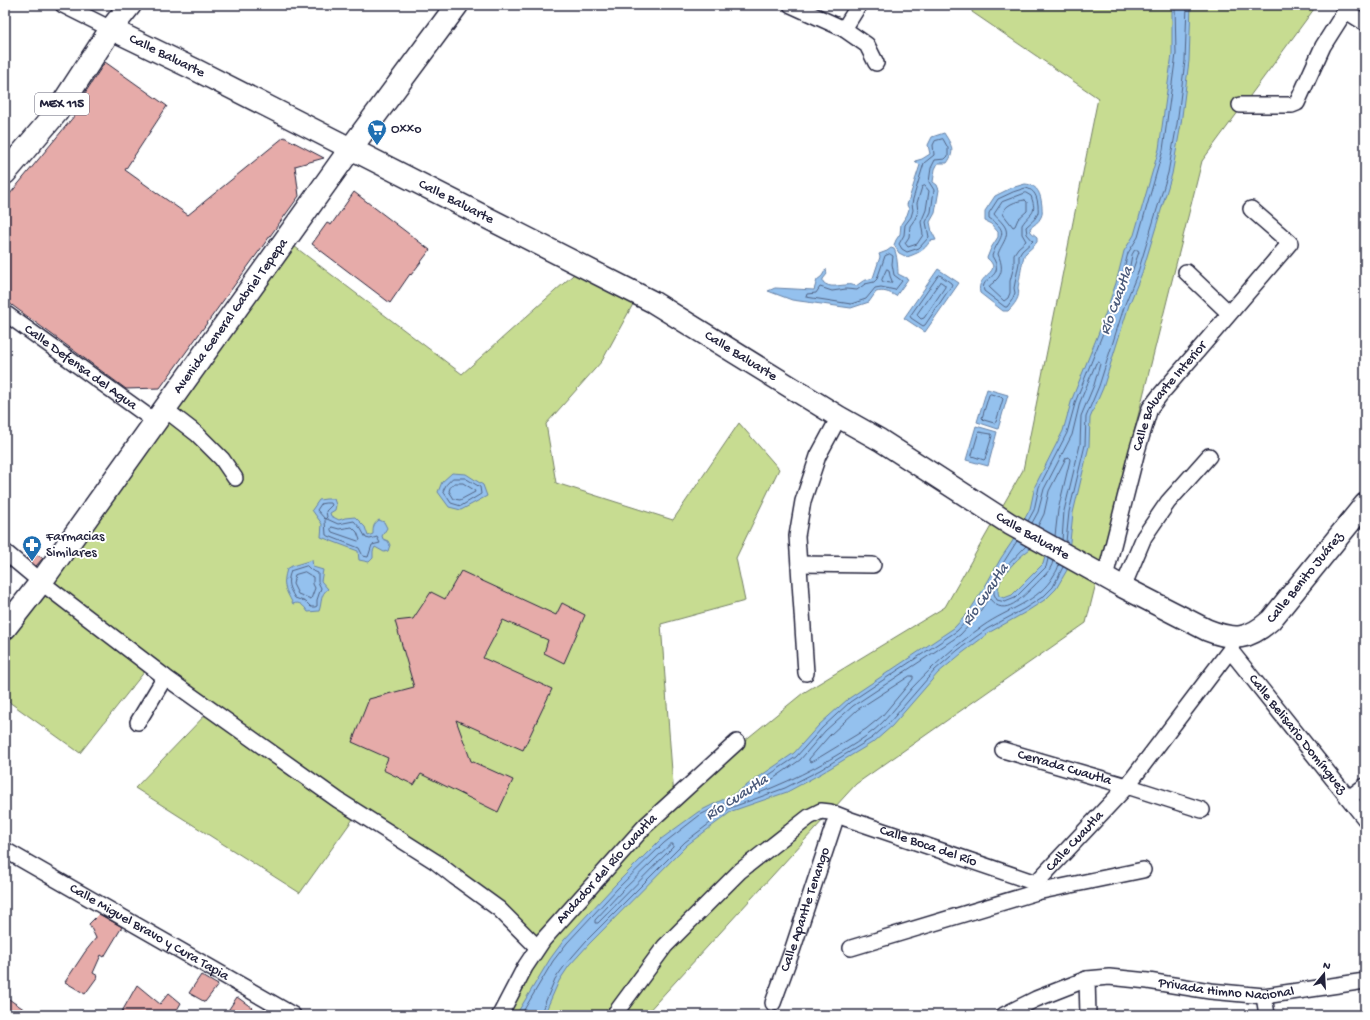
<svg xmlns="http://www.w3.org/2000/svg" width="1370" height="1020" font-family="'Gochi Hand',sans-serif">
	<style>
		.green { fill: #c7dc91; stroke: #747f66 }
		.water { fill: #94c1ee; stroke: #6681a6; fill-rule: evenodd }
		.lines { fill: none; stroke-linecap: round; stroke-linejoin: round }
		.shore { stroke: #506283; stroke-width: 1 }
		.building { fill: #e6aba9; stroke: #22223b }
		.street-casing { stroke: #22223b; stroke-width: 18 }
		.secondary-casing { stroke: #22223b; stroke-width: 24 }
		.primary-casing { stroke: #22223b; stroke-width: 25 }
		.street { stroke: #fff; stroke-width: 15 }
		.secondary { stroke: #fff; stroke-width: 21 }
		.primary { stroke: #fff; stroke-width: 22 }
		.labels { text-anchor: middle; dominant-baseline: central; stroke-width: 4; stroke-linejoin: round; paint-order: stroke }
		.shield { fill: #fff; stroke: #646476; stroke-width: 1 }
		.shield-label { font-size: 13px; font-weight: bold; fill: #22223b }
		.street-label { font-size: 14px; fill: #22223b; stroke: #fff }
		.poi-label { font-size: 14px; fill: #22223b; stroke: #fff; text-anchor: start }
		.water-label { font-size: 15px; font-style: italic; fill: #4a5a7a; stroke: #fff }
	</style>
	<rect width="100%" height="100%" fill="#fff"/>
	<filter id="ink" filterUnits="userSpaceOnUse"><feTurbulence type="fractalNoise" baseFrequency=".025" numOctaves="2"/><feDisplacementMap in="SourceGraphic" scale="8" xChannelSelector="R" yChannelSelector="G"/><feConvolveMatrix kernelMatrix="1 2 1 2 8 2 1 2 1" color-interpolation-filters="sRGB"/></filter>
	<g filter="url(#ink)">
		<!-- green -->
		<path class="green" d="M973 5H1317L1202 161 1086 623 856 784 645 1015H501L542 940 358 812 300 893 135 788 210 710 149 666 80 753 5 699V625L286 240 462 374 582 267 638 295 602 361 546 424 556 483 673 520 739 423 779 469 736 558 745 601 661 624 674 798 803 693 945 607 1023 470 1098 98 972 12Z"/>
		<!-- water -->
		<path class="water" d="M1172 5H1191L1189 61 1181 124 1172 174 1142 273 1129 305 1103 388 1090 418 1089 446 1073 513 1067 570 1056 589 1046 599 1026 612 990 632 961 654 938 673 892 726 875 741 822 773 787 792 732 811 687 845 589 944 569 966 559 981 544 1015H516L550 959 564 940 615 885 661 839 698 812 734 794 794 753 819 725 848 699 954 628 968 613 983 590 1001 558 1012 542 1030 509 1035 486 1063 431 1072 399 1099 332 1116 283 1124 251 1134 235 1159 149 1172 54ZM1037 545 1046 553 1043 564 1012 595 1004 598 999 596C992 580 1024 551 1037 545Z
			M944 133C951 144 956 151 947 163H938L935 169 933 182 937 185 939 190 935 213 930 222 932 232 936 240 930 241C924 251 918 253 907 257L899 253 894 245 896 240 900 234 901 224 907 215 909 209 907 205 920 165 915 161 922 159 930 154 928 145 932 137Z
			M1025 184C1039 185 1041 196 1042 207 1042 211 1043 213 1041 217 1039 222 1034 225 1030 228L1031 232 1037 237V242C1033 247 1029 250 1025 254 1023 255 1019 283 1018 288 1021 297 1014 305 1008 311H1003L980 293C975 274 1005 273 987 258L991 248 998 237V232L991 224 985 221V211L995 196 1011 188Z
			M891 248 894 249C897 253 898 269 898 274L908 279 896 296C889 292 883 290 876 292L869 302 851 308 792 300 768 291 775 288 814 290 817 280 822 276 826 269 827 274 823 279V282C830 289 838 285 846 285 849 284 853 285 856 286L863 281 873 278 880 257 879 254 887 251Z
			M938 269 959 283 925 332 904 318Z
			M987 389 1008 395 998 429 977 422Z
			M976 426 997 432 988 466 966 460Z
			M452 473 466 474 483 485 487 496 461 510 449 507 438 492 442 482Z
			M326 499H334L336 505 335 510 330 513 331 516 339 520 345 518 355 517 365 527 368 536 373 534C373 528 373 524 379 520L384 522 387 528 382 536 383 539 388 541 390 545 388 551 384 552 375 547 373 551V558L369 562 359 560 358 551 321 537 322 524 312 510 319 500Z
			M312 560 313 567 323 570 321 581 328 589C320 594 322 603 319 611L308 612C304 606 300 601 293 604 285 588 282 586 287 569L292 566Z"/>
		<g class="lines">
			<!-- shore -->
			<path class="shore" d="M943 139 948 148V156L945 159 935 160 931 168 929 182 934 190 931 212 926 222 929 237 919 248 907 252 902 249 899 244 904 235 905 225 911 217 913 210 912 204 913 199 924 163 934 155 933 145 935 141Z
				M925 186 929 191 926 210 921 222 923 235 917 244 908 247 905 243 909 237 910 226 915 219 918 212 917 203 922 187Z
				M1026 188C1035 190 1037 197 1038 205 1038 209 1039 211 1037 215 1035 220 1030 223 1026 227L1027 234 1033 241 1022 251 1019 256V263L1014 288 1015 293 1012 300 1007 307H1005L984 291C979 276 1007 279 992 256 998 237 1012 233 989 218V213L998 199 1013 192Z
				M1026 193 1031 196C1038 215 1030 212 1022 225V234L1026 241 1018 248 1014 254V266L1010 281V293L1008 298 1004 301 989 287C990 284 993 284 995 281 1004 273 1002 264 998 254 1001 244 1012 235 1003 224 1000 220 996 217 994 214L1002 202Z
				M1025 200 1027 202V211L1018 219 1015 226 1013 227 1003 214C1004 205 1016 201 1025 200Z
				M1135 250H1138L1139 252 1132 272 1130 273 1129 271 1132 255Z
				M890 254 893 256 892 264 894 275 902 281 895 290 881 287 875 288 866 299 851 304 806 297 807 294 816 293 820 287 832 291 846 289 857 290 865 284 874 282 877 279 885 256Z
				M887 269 889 270 890 276 892 281 891 283 883 282 882 280Z
				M940 275 951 283 952 285 925 325 923 326 911 318 910 316 938 276Z
				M941 282 945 285V287L924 318 921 319 918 316 917 314 939 283Z
				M991 394 1001 397 1003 399 996 422 994 423 984 420 982 418 989 395Z
				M979 432 991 434 992 436 985 459 984 460 972 456Z
				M453 478H465L480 487 481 494 461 506 451 503 443 491 446 485Z
				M455 483H463L474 490 475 492 460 500 454 499 449 491 450 488Z
				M326 503H331L332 505 326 511 327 517 325 519 317 510 321 504Z
				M327 519 338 524 354 521 361 529 366 538 370 539 377 537 380 543 372 545 368 557 363 556 359 548 326 535 325 521Z
				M1028 521 1034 510 1039 487 1067 433 1076 400 1103 333 1120 284 1128 253 1138 237 1163 150 1176 54 1175 5
				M1032 523 1038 512 1044 489 1072 435 1080 402 1096 363 1099 362 1100 364 1094 385 1081 416 1080 445 1064 511 1062 540
				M1038 526 1044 514 1049 491 1066 458 1069 457 1070 460 1058 510 1055 536
				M332 527 339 529 352 527 357 532 360 540 358 541 332 532 331 530Z
				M1017 541 1000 568 1001 570H1003L1026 546
				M1066 542 1069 512 1085 445 1086 417 1099 386 1125 304 1138 272 1168 173 1177 124 1185 61 1187 5
				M1053 561C1051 572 1041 578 1034 586 1023 596 1005 619 990 599H988L975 619 960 635 853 706 825 731 800 760 757 790V792L759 793C796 779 836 758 869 734 886 722 898 704 912 688 934 665 957 644 983 626 1007 609 1039 602 1054 575 1056 572 1058 569 1059 564
				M307 566 311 570 318 573V582L321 588 317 600V606L315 607H311L306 602 295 598C289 588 286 583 291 571Z
				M305 572 313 577V584L315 588 311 599 298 594 293 584 295 575Z
				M910 676H913V679L882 716 866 729 815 760 811 762 809 761V759L830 735 857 710Z
				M671 844H673V847L598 923H595V920L622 891Z
				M521 1015 553 961 567 943 618 888 664 843 700 815 736 797 796 757 822 728 850 702 957 631 971 616 991 585H994V594L997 600 1005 602 1015 598 1046 567 1048 559
				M540 1015 555 979 566 964 586 941 685 842 730 808 785 788 820 770 872 738 889 723 935 670 958 650 987 629 1024 609 1044 596 1053 587 1063 567"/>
		</g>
		<!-- building -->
		<path class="building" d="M105 62 167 106 125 170 188 215 284 137 324 158 295 166 299 196 160 388 126 389 5 300V200L75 115 72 113Z
			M354 192 430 250 411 275 410 274 390 303 312 244 327 223 331 225Z
			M33 553 43 558 36 566 27 559Z
			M461 571 556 615 562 603 585 615 564 663 544 653 548 640 503 620 483 658 552 689 523 750 456 720 471 761 513 780 498 812 421 774 414 785 383 770 388 758 352 742 369 699 414 687 395 621 413 619 431 592 445 599Z
			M99 914 122 927 104 957 101 955 93 973 98 976 85 994 65 982 85 952 96 938 89 924Z
			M201 975 218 985 205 1002 189 993Z
			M137 985 160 1004 169 993 181 1003 174 1015H120Z
			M5 996 13 1002 33 1015H5Z
			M237 997 262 1015H225Z"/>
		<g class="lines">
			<!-- street casing -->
			<g class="street-casing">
				<g id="street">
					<path d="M63 5 111 29"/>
					<path d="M791 5 844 29 867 45 876 63"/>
					<path d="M1346 11 1365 23"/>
					<path d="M844 29 859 5"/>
					<path d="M1240 105H1292L1297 103 1323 46 1349 5"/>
					<path d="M1186 272 1229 313"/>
					<path id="s1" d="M5 313 156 422"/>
					<path d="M166 410 197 434 222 459 235 478"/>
					<path d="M5 552 41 582 165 677 338 800 436 862 455 877 499 909 537 947"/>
					<path d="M799 564 873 565"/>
					<path id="s2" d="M1105 577 1137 451 1150 408 1160 395 1290 243 1251 209"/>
					<path d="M1123 587 1144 537 1168 502 1209 456"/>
					<path id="s3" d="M1230 650 1365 819"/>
					<path d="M806 673 797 536 803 501 818 456 839 417"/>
					<path d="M138 722 165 677"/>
					<path id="s4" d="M1003 750 1127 786 1202 810"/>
					<path d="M1349 798 1365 786"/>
					<path id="s5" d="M5 850 293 1015"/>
					<path id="s6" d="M1037 892 1036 883 1127 786 1230 650 1235 638"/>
					<path d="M851 948 1037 892 1143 870"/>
					<path d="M1087 979 1088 1015"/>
					<path d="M1264 996 1267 1015"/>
					<path id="s7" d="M773 1003 792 951 837 815"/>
					<path id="s8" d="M500 1015 525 967 543 940 646 825 737 742"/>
					<path id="s9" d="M614 1015 665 946 740 871 809 817 821 811 830 812 848 819 1036 883"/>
					<path id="s10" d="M1004 1015 1036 999 1087 979 1109 977 1148 981 1210 991 1264 996 1365 981"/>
				</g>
			</g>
			<!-- secondary casing -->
			<g class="secondary-casing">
				<g id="secondary">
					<path id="s11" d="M111 29 198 71 653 302 839 417 880 440 1010 524 1123 587 1207 630C1235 641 1248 640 1271 620L1365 504"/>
				</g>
			</g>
			<!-- primary casing -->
			<g class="primary-casing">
				<g id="primary">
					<path d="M5 173 57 112 111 29 130 5"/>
					<path id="s12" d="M5 628 41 582 351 148 457 5"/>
				</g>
			</g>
			<!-- street -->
			<use href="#street" class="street"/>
			<!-- secondary -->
			<use href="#secondary" class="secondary"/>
			<!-- primary -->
			<use href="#primary" class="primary"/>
		</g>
	</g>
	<!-- icons -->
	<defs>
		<g id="supermarket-pin" transform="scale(1)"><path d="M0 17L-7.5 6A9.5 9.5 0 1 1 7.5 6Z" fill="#1f6fb2" stroke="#fff"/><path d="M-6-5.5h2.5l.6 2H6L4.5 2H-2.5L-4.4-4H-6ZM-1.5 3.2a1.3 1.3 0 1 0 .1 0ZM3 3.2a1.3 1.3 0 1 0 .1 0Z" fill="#fff"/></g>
		<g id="pharmacy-pin" transform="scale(1)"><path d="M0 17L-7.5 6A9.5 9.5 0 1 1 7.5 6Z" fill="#1f6fb2" stroke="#fff"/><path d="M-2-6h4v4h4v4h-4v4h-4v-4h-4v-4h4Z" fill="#fff"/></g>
	</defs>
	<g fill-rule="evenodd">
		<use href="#supermarket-pin" x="377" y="129"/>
		<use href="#pharmacy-pin" x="32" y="545"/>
	</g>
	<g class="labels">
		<!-- shield labels -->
		<rect class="shield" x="35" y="93" width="54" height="22" rx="3"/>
		<g class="shield-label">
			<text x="62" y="104">MEX 115</text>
		</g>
		<!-- street labels -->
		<g class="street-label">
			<text stroke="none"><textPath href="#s11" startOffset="62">Calle Baluarte</textPath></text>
			<text stroke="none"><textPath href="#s11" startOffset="386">Calle Baluarte</textPath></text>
			<text stroke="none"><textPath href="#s12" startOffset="385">Avenida General Gabriel Tepepa</textPath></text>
			<text stroke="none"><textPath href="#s11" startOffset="710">Calle Baluarte</textPath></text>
			<text stroke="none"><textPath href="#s1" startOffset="93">Calle Defensa del Agua</textPath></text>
			<text stroke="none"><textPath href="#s2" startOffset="195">Calle Baluarte Interior</textPath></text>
			<text stroke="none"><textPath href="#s11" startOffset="1053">Calle Baluarte</textPath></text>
			<text stroke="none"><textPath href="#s11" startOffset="1375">Calle Benito Juárez</textPath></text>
			<text stroke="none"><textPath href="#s3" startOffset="108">Calle Belisario Domínguez</textPath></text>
			<text stroke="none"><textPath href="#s4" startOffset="64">Cerrada Cuautla</textPath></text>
			<text stroke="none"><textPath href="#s6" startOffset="66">Calle Cuautla</textPath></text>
			<text stroke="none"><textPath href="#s9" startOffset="406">Calle Boca del Río</textPath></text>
			<text stroke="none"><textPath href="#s8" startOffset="182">Andador del Río Cuautla</textPath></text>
			<text stroke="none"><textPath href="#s7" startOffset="99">Calle Apantle Tenango</textPath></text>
			<text stroke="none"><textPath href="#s5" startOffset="166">Calle Miguel Bravo y Cura Tapia</textPath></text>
			<text stroke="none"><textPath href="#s10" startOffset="231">Privada Himno Nacional</textPath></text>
		</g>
		<!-- poi labels -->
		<g class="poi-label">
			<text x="391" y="129">Oxxo</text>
			<text x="46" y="537">Farmacias<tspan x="46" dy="16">Similares</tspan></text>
		</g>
		<!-- water labels -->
		<g class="water-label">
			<text transform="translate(1117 301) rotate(-70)">Río Cuautla</text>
			<text transform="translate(986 595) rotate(-56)">Río Cuautla</text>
			<text transform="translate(737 798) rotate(-33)">Río Cuautla</text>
		</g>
	</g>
	<!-- margin -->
	<rect width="1370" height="1020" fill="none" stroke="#fff" stroke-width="20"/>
	<rect x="10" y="10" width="1350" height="1000" fill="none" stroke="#22223b" stroke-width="1.5" filter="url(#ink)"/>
	<!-- north arrow -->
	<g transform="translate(1324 974) rotate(18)" stroke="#ffffff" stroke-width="3" paint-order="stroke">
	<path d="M0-3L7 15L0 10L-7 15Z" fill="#22223b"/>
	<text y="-6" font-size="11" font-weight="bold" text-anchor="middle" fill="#22223b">N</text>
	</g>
</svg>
